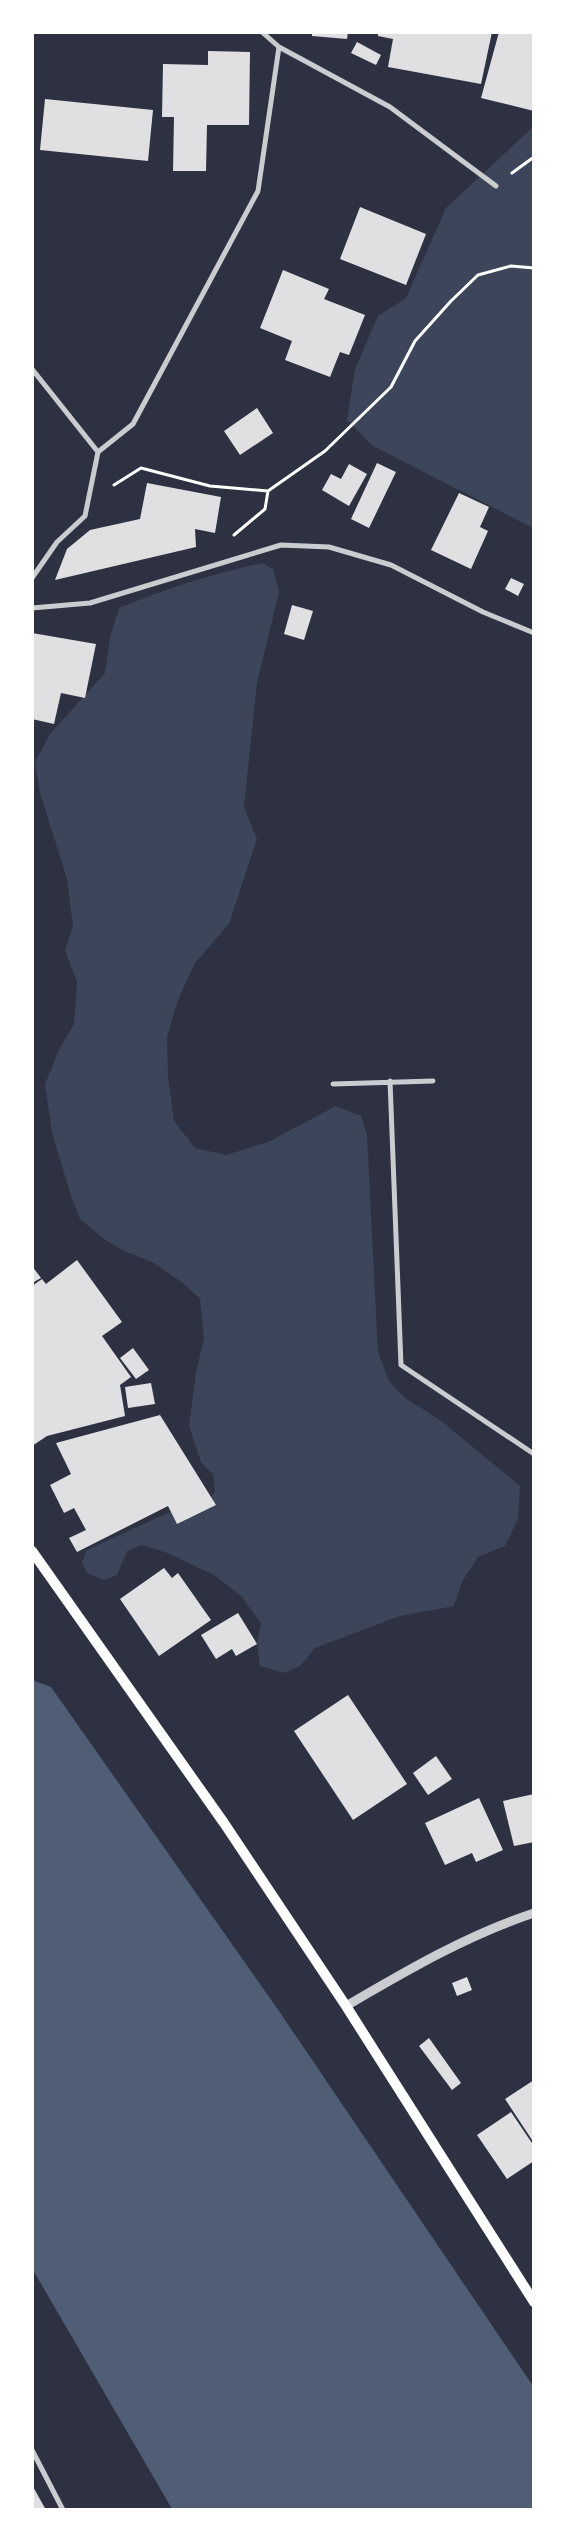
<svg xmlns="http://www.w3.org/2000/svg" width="566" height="2542" font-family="'Crimson Pro',serif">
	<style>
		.green { fill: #3c4559 }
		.water { fill: #4f5d75 }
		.building { fill: #e0e0e3 }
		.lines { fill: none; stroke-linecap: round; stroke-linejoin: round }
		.path { stroke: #fff; stroke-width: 3 }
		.minor { stroke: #caccd0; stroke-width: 5 }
		.tertiary { stroke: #caccd0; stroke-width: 9 }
		.secondary { stroke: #fff; stroke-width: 10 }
	</style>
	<rect width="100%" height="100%" fill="#2d3142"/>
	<!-- green -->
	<path class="green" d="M533 127V528L373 446 347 420 355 369 378 316 406 298 446 208Z
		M262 563 273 569 279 592 257 683 244 807 257 839 229 924 195 963 178 1000 167 1037 168 1077 174 1121 195 1148 226 1155 268 1142 336 1106 361 1116 367 1135 378 1352 389 1381 405 1398 440 1420 520 1486 518 1519 505 1546 478 1557 462 1582 454 1606 400 1616 315 1648 300 1666 284 1673 260 1666 257 1643 261 1623 241 1596 214 1575 165 1552 141 1545 127 1551 117 1575 104 1580 87 1573 82 1562 87 1550 172 1511 204 1508 215 1491 213 1474 201 1462 189 1426 196 1372 204 1338 200 1299 184 1284 154 1263 124 1251 104 1239 80 1219 71 1196 52 1133 45 1084 59 1050 74 1024 77 982 65 950 73 926 67 879 40 793 35 762 50 734 105 673 110 637 119 608C165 589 213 574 262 563Z"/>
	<!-- water -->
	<path class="water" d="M32 1680 51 1687 279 2011 533 2386V2509H172L33 2270Z"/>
	<!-- building -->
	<path class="building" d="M312 32H348L347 39 312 36Z
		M378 32H492L481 84 388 67 393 39 378 36Z
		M499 32H534V111L481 98Z
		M357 42 381 55 376 65 351 53Z
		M208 51 250 52 249 125H207L206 171H173L174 117H162L163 64 208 65Z
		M45 99 153 110 148 161 40 150Z
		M360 207 426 234 406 285 340 259Z
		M283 270 329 289 324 299 365 315 349 355 340 352 330 377 285 360 292 341 260 328Z
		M257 408 273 433 240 455 224 431Z
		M377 463 396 472 369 528 351 519Z
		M349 464 367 474 349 506 322 490 331 474 341 479Z
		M147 483 221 497 215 533 195 529 196 547 55 580 67 549 90 530 140 519Z
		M459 493 489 507 480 527 488 531 471 569 431 550Z
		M511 578 524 584 518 596 505 589Z
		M292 605 313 611 304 640 284 634Z
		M32 633 96 644 85 698 61 693 54 724 32 719Z
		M77 1260 122 1322 102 1336 131 1377 120 1385 125 1416 47 1436 32 1446V1286L42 1279 46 1284Z
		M32 1266 41 1278 32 1283Z
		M133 1348 149 1370 136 1379 120 1358Z
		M151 1383 155 1404 128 1408 125 1387Z
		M160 1415 216 1505 177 1524 168 1506 77 1552 69 1538 86 1530 74 1508 64 1513 50 1485 71 1474 56 1443Z
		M164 1568 172 1578 178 1573 211 1620 159 1656 120 1599Z
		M238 1613 257 1644 236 1656 232 1649 216 1659 201 1635Z
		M348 1695 407 1784 353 1820 294 1731Z
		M436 1756 452 1779 428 1795 413 1773Z
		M534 1794V1842L514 1846 503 1801Z
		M479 1798 503 1850 476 1862 472 1853 445 1865 425 1823Z
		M467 1977 472 1990 457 1996 452 1983Z
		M429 2038 461 2083 452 2090 419 2046Z
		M534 2080V2143L505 2099Z
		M511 2112 534 2146V2161L507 2179 477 2135Z
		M32 2485 46 2510H32Z"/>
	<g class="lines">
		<!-- path -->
		<path class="path" d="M512 173 534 157
			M114 485 141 468 210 486 268 491 265 509 234 535
			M268 491 325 451 391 387 415 341 451 301 478 275 511 266 534 268"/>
		<!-- minor -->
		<path class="minor" d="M262 32 279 47 390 107 496 186
			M32 369 98 452 85 516 57 542 32 578
			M98 452 133 424 258 191 279 47
			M32 608 90 603 281 545 329 547 391 565 483 612 534 633
			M390 1081 401 1365 534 1454
			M333 1084 433 1081
			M32 2450 63 2510"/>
		<!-- tertiary -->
		<path class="tertiary" d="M346 2006C406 1971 467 1935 534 1913"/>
		<!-- secondary -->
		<path class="secondary" d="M32 1551 224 1823 346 2006 534 2302"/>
	</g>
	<!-- border -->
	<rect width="566" height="2542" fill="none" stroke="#ffffff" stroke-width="68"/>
</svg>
